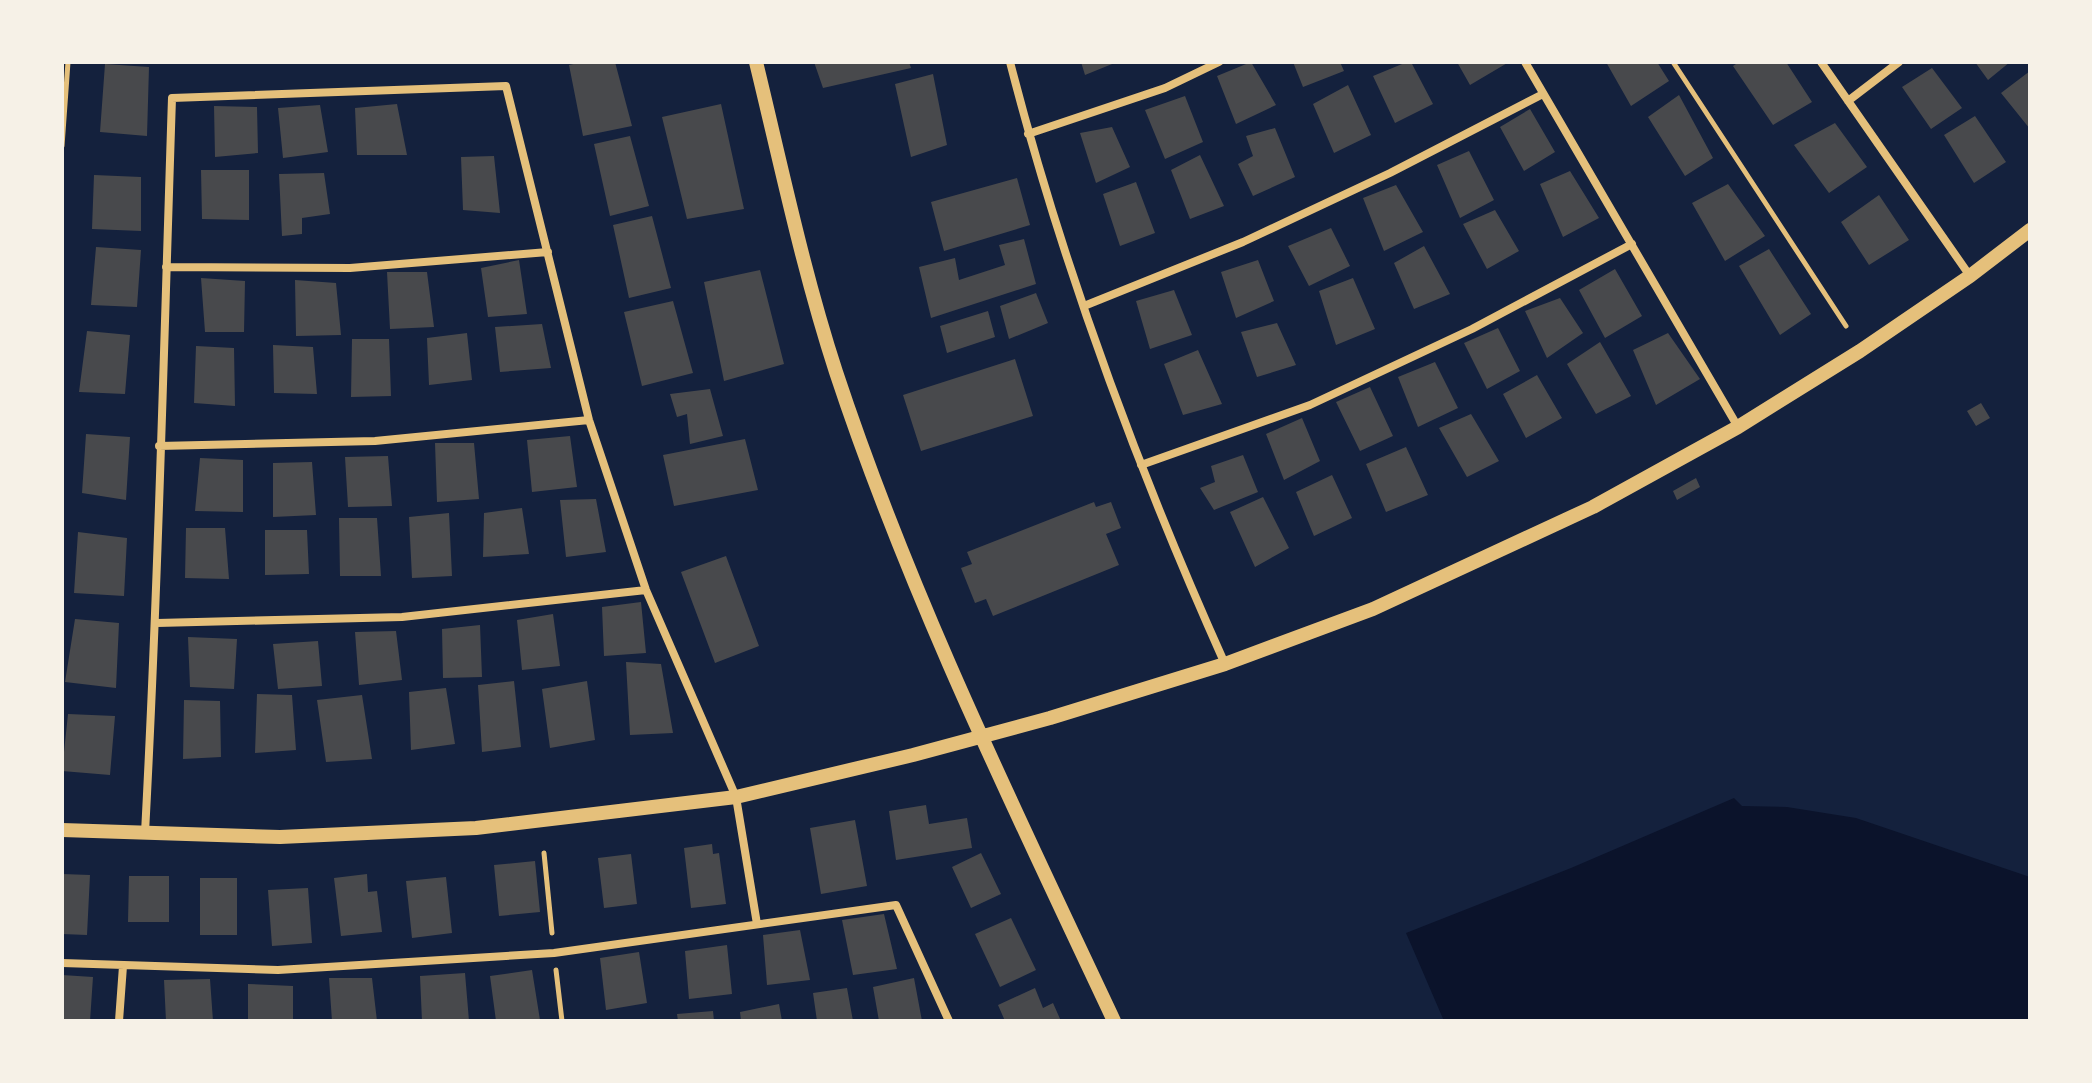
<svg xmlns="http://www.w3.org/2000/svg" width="2092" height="1083" font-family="Figtree,sans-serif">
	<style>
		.water { fill: #0b132b }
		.building { fill: #48494c }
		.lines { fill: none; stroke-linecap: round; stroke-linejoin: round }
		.path { stroke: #e5c07b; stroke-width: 5 }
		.minor { stroke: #e5c07b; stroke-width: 8 }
		.tertiary { stroke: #e5c07b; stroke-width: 14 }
	</style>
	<rect width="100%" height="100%" fill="#14213d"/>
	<!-- water -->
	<path class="water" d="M1734 798 1742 806 1787 807 1856 818 2030 877V1021H1444L1406 933 1571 868Z"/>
	<!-- building -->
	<path class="building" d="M582 62H615L632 126 583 136 569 65Z
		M814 62H909L911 68 823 88Z
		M1081 62H1117L1085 75Z
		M1251 62 1276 105 1236 124 1217 76Z
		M1293 62H1340L1344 71 1303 87Z
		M1407 62H1411L1433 104 1395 123 1373 76Z
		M1457 62H1509L1470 85Z
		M1606 62H1657L1669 81 1631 106Z
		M1739 62H1786L1812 102 1773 125 1733 66Z
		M1975 62H2010L1988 80Z
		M105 64 149 67 147 136 100 132Z
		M1932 68 1962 108 1931 129 1902 87Z
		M2030 71V129L2001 93Z
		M933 74 947 145 911 157 895 84Z
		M1348 85 1371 135 1334 153 1313 104Z
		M1679 95 1713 158 1685 176 1648 117Z
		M1185 96 1203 142 1165 159 1145 110Z
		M397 104 407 155H357L355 108Z
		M721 104 744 209 687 219 662 117Z
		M320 105 328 152 283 158 278 108Z
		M214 106 257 107 258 153 215 157Z
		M1530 109 1555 152 1524 171 1500 127Z
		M1975 116 2006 162 1974 183 1944 135Z
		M1835 123 1867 167 1829 193 1794 145Z
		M1112 127 1130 167 1096 183 1080 133Z
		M1275 128 1295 177 1253 196 1238 164 1253 156 1246 136Z
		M630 136 649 206 610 216 594 144Z
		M1469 151 1494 200 1460 218 1437 165Z
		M1200 155 1224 206 1190 219 1171 170Z
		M494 156 500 213 463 210 461 157Z
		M201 170H249V220L202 219Z
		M1570 171 1599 218 1563 237 1540 184Z
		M324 173 330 214 302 218V234L282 236 279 174Z
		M94 175 141 177V231L92 229Z
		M1017 178 1030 225 944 251 931 202Z
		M1136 182 1155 233 1120 246 1103 194Z
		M1728 184 1765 236 1725 261 1692 203Z
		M1396 185 1423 232 1384 251 1363 198Z
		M1879 195 1909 240 1869 265 1841 222Z
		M1495 210 1519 251 1487 269 1463 224Z
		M652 216 671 288 629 298 613 225Z
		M1331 228 1350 266 1309 286 1288 246Z
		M1024 239 1036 284 931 318 919 267 955 258 959 280 1005 265 999 245Z
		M1424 246 1450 294 1414 309 1394 263Z
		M96 247 141 250 137 307 91 305Z
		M1769 249 1811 314 1780 335 1739 266Z
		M519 260 527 314 488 317 481 268Z
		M1258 260 1274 301 1236 318 1221 272Z
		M1615 269 1642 316 1605 338 1579 290Z
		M760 270 784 364 724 381 704 282Z
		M387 272H427L434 327 390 329Z
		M201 278 245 281 244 332H205Z
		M1353 278 1375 329 1336 345 1319 291Z
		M295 280 336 283 341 335 296 336Z
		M1174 290 1192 335 1150 349 1136 301Z
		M1036 293 1048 323 1009 339 1000 306Z
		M1560 298 1583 333 1547 358 1525 311Z
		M673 301 693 373 642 386 624 312Z
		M988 311 995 337 947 353 940 326Z
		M1277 323 1296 365 1257 377 1241 332Z
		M542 324 551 368 500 372 495 327Z
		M1498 328 1520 371 1487 389 1464 343Z
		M87 331 130 335 125 394 79 392Z
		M467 333 472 380 429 385 427 338Z
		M1668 333 1700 379 1656 405 1633 350Z
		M352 339H389L391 396 351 397Z
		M1600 342 1631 396 1596 414 1567 364Z
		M273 345 313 347 317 394 274 393Z
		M196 346 234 348 235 406 194 403Z
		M1198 350 1222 404 1183 415 1164 364Z
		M1015 359 1033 416 921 451 903 395Z
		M1435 362 1458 408 1418 427 1398 377Z
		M1537 375 1562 418 1526 438 1503 394Z
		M1370 387 1393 436 1360 451 1336 402Z
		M710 389 723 436 690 444 687 414 677 417 670 394Z
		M1981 403 1990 418 1976 426 1967 411Z
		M1471 414 1499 461 1467 477 1439 428Z
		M1302 418 1320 461 1284 480 1266 434Z
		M86 434 130 437 126 500 82 493Z
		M570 436 577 487 532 492 527 440Z
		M745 439 758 490 674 506 663 455Z
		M435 443H474L479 499 437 502Z
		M1406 447 1428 495 1386 512 1366 464Z
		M1243 455 1258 492 1214 510 1200 488 1215 482 1211 466Z
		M388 456 392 506 348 507 345 457Z
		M200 458 243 460V512L195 511Z
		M312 462 316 515 273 517V463Z
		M1332 475 1352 518 1314 536 1296 492Z
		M1696 478 1700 487 1677 500 1673 491Z
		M1263 497 1289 548 1255 567 1230 512Z
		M596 499 606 552 566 557 560 500Z
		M1094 502 1096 507 1111 502 1121 528 1106 534 1119 565 993 616 986 599 975 603 961 568 972 564 967 552Z
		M522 508 529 554 483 557 484 513Z
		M449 513 452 576 412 578 409 517Z
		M339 518H377L381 576H340Z
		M186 528H225L229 579 185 578Z
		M265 530H307L309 574 265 575Z
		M78 532 127 538 124 596 74 593Z
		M726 556 759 646 715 663 681 572Z
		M641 602 646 653 604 656 602 607Z
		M553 614 560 666 522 670 517 620Z
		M75 619 119 623 116 688 65 682Z
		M480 625 482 677 443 678 442 629Z
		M396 631 402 680 359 685 355 632Z
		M188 637 237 639 234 689 190 687Z
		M318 641 322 686 278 689 273 644Z
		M626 662 661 664 673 733 630 735Z
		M514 681 521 747 482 752 478 685Z
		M587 681 595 740 550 748 542 689Z
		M446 688 455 744 411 750 409 692Z
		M257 694 292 695 296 750 255 753Z
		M362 695 372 759 326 762 317 700Z
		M184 700 220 701 221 757 183 759Z
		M68 714 115 716 110 775 62 771Z
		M926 805 929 824 967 818 972 848 896 860 889 811Z
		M855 820 867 886 821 894 810 828Z
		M712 844 713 854 719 853 726 904 691 908 684 848Z
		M981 853 1001 894 971 908 952 867Z
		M631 854 637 904 604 908 598 858Z
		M535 861 540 912 499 916 494 865Z
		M62 874 90 875 87 935 62 934Z
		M367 874 368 892 377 891 382 932 341 936 334 878Z
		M129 876H169V922H128Z
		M446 877 452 933 412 938 406 881Z
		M200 878H237V935H200Z
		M308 888 312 943 272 946 268 890Z
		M884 914 897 969 853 975 842 920Z
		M1011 918 1036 970 1000 987 975 934Z
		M800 930 810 980 767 985 763 935Z
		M727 945 732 994 689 999 685 951Z
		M639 952 647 1003 606 1010 600 958Z
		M532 970 540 1020 496 1021 490 976Z
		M465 973 469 1021H422L420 976Z
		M62 975 93 977 90 1021H62Z
		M329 978H372L377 1021H332Z
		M914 978 922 1021H879L873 987Z
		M210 979 213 1021H166L164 980Z
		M248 984 293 986V1021H248Z
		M847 988 853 1021H817L813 993Z
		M1035 988 1043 1008 1053 1003 1061 1021H1005L998 1005Z
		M779 1004 782 1021H741L740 1012Z
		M713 1011 714 1021H678L677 1014Z"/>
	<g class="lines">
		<!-- path -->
		<path class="path" d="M1673 62 1846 326
			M62 146 68 62
			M544 853 552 933
			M556 970 562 1021"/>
		<!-- minor -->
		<path class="minor" d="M1010 62C1063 268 1138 470 1225 664
			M1525 62 1738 427
			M1821 62 1970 276
			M1848 101 1899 62
			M1028 134 1165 88 1219 62
			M166 267 350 268 548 252
			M1084 306 1243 242 1390 173 1543 94
			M159 446 375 441 589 420
			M1141 465 1310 405 1472 329 1632 244
			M157 623 402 617 646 590
			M145 833C158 588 164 343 172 98L506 86 589 420 646 590 736 797 757 924
			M62 963 278 970 554 953 896 905 949 1021
			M119 1021 123 966"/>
		<!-- tertiary -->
		<path class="tertiary" d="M756 62C781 165 803 271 836 372 910 596 1014 808 1114 1021
			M62 830 280 837 476 828 736 797 913 755 1050 718 1225 664 1373 609 1593 507 1738 427 1860 351 1970 276 2030 230"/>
	</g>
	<!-- border -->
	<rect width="2092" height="1083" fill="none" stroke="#f6f1e7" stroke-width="128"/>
</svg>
